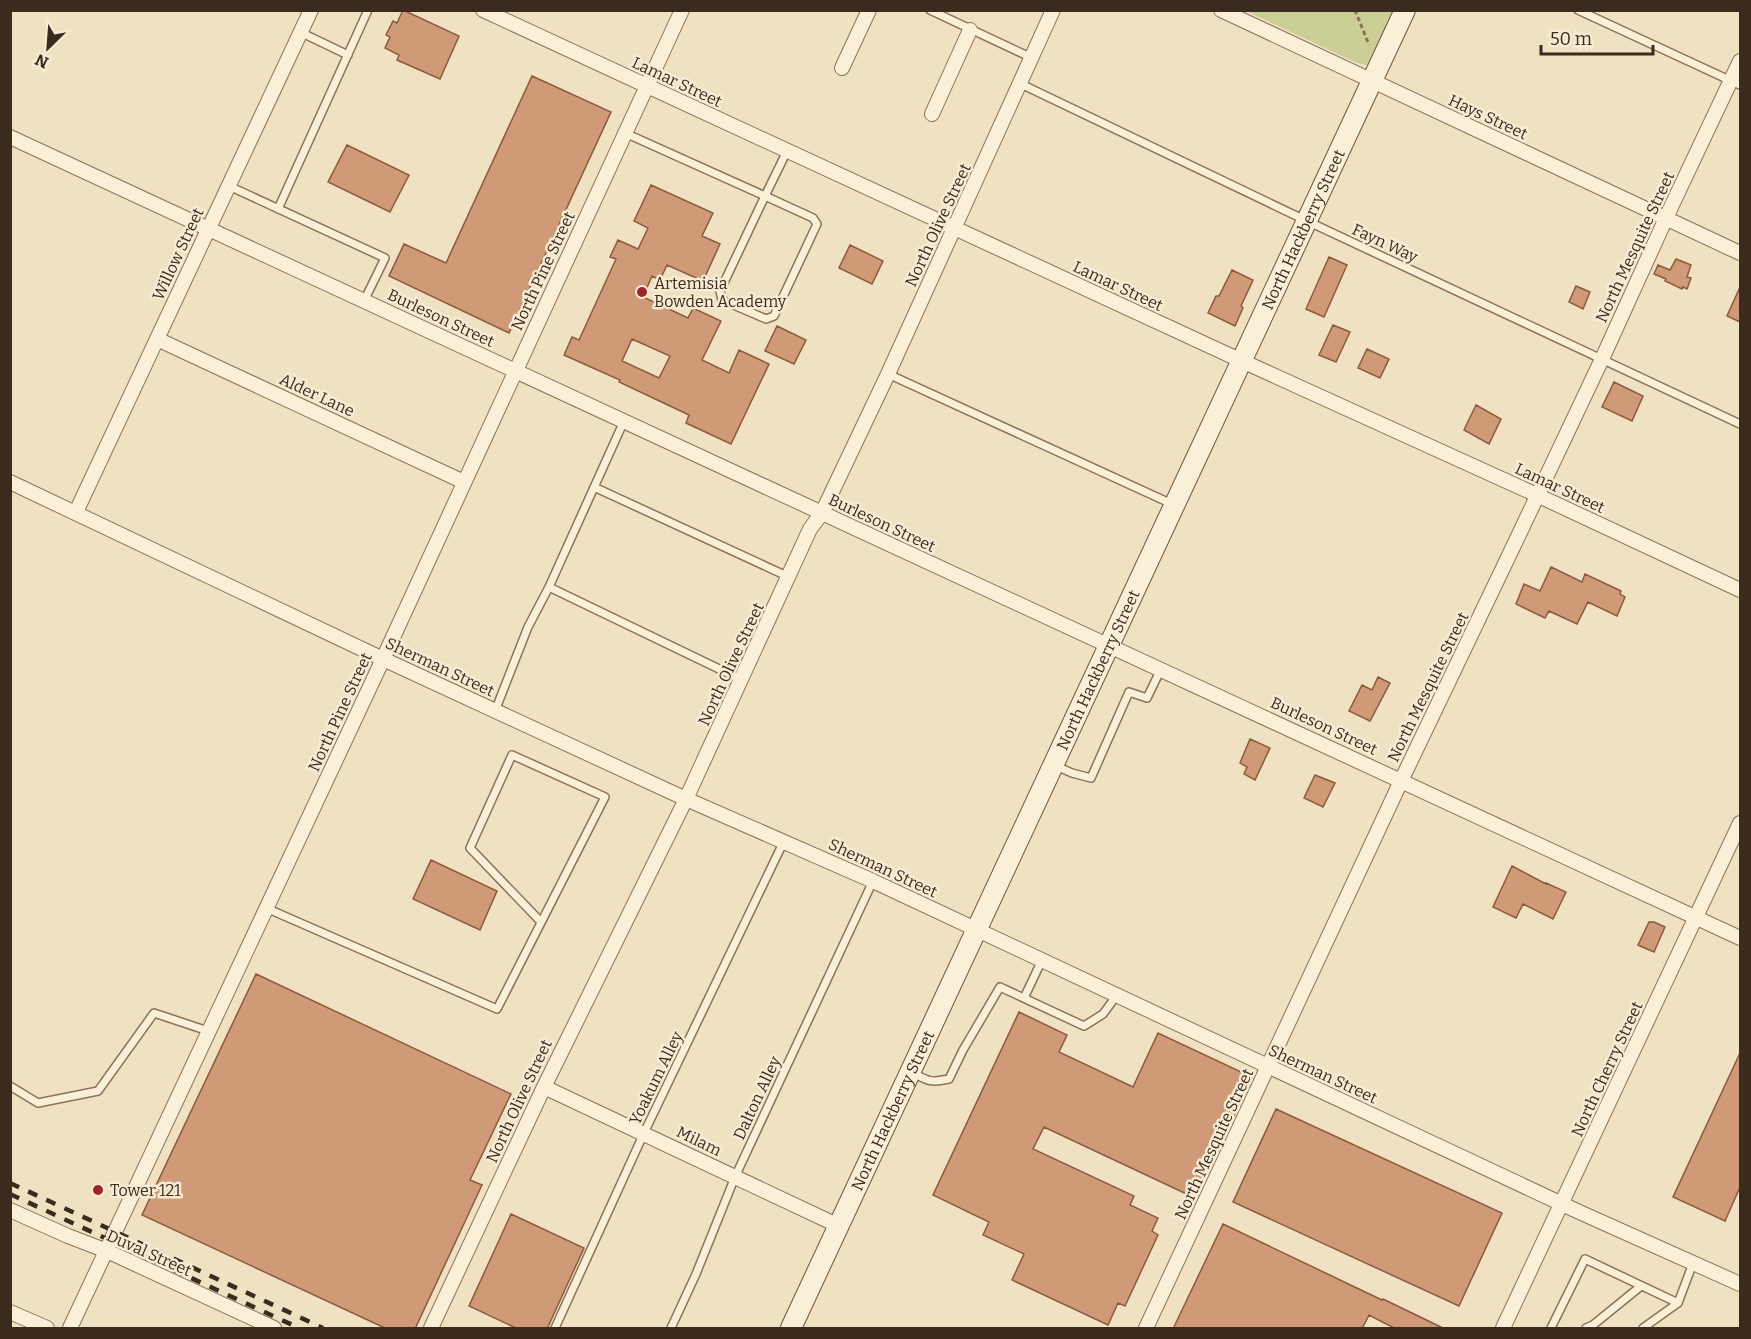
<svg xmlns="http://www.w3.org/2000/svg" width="1751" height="1339" font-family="Bitter,serif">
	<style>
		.green { fill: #cbcf96 }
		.building { fill: #d09977; stroke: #8c5a3d; stroke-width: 1.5; fill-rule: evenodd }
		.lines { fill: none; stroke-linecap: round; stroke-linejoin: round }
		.service-casing { stroke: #8c7259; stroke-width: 10 }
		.minor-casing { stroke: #8c7259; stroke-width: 16 }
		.secondary-casing { stroke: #6e533c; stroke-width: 22 }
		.path { stroke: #8c7259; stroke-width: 3; stroke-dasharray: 4.5 3; stroke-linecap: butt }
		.service { stroke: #faefd7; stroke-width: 7 }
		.minor { stroke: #faefd7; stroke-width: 14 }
		.secondary { stroke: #faefd7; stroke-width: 20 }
		.rail { stroke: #3b2b1e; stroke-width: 4.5; stroke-dasharray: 10 10; stroke-linecap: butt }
		.poi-dot { fill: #9e262b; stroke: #f7ecd3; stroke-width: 2 }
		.labels { text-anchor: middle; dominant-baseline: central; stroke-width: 5; stroke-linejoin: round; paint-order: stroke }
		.street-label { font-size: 16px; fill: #3b2b1e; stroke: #f7ecd3 }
		.poi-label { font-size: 16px; fill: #3b2b1e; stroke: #f7ecd3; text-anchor: start }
	</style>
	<rect width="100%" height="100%" fill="#f0e1c3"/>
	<!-- green -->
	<path class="green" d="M1246 11H1398L1372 63 1366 65 1357 63Z"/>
	<!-- building -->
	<path class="building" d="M403 10 459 36 440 79 397 60 399 55 385 48 390 37 386 35 393 21 397 23Z
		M532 76 611 112 509 333 389 276 404 244 446 263Z
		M347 145 409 175 390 212 328 182Z
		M651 185 713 213 702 236 720 244 703 281 667 265 660 280 652 276 643 297 688 318 693 308 721 321 702 360 729 373 739 350 769 364 731 444 686 423 689 415 619 382 620 380 564 355 572 337 579 340 616 259 610 257 618 240 638 249 648 228 634 221ZM632 339 670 356 659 378 622 361Z
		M850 245 883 261 872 284 839 268Z
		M1329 257 1347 265 1324 317 1306 309Z
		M1676 259 1691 265 1687 277 1691 278 1687 289 1683 287 1682 289 1665 281 1666 279 1654 274 1658 265 1670 270Z
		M1232 270 1253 280 1241 306 1243 308 1235 326 1208 313 1216 296H1219Z
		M1576 286 1590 292 1583 309 1569 302Z
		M1740 287V322L1727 316Z
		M1333 325 1350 332 1336 362 1319 355Z
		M777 326 806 340 794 364 765 351Z
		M1367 349 1389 359 1380 378 1358 368Z
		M1614 382 1643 396 1632 421 1602 407Z
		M1476 405 1501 419 1489 444 1464 430Z
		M1551 567 1582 582 1585 574 1621 591 1620 594 1625 597 1617 616 1588 602 1577 624 1549 611 1545 618 1516 604 1524 584 1540 591Z
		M1378 677 1390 683 1370 721 1349 711 1362 685 1372 690Z
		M1250 739 1270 748 1255 780 1244 774 1247 767 1240 763Z
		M1315 775 1335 783 1323 807 1304 798Z
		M431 860 497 891 480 930 413 899Z
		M1512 866 1546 884V883L1566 892 1553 919 1523 904 1516 918 1493 907Z
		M1649 922H1654L1665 927 1654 952 1638 945Z
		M256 974 511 1094 470 1180 482 1185 415 1329H387L142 1215Z
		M1019 1012 1067 1035 1059 1052 1133 1087 1158 1033 1252 1077 1195 1198 1044 1127 1033 1149 1134 1196 1130 1205 1158 1218 1152 1231 1158 1235 1125 1306 1118 1303 1108 1325 1012 1280 1024 1254 983 1235 989 1222 933 1195Z
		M1740 1053V1187L1725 1221 1673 1197Z
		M1276 1109 1502 1213 1459 1306 1233 1202Z
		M511 1214 584 1248 547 1329H518L469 1306Z
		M1223 1224 1382 1300 1383 1299 1445 1329H1396L1369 1315 1362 1329H1173Z"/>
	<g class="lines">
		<!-- service casing -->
		<g class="service-casing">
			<path id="service" d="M930 10 1032 58
				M1578 10 1740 85
				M300 32 348 55
				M1021 84 1307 221 1740 424
				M625 133 765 196 787 151
				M229 186 385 258 364 301
				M765 196 813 218 817 224 774 316 766 319 722 300 720 291Z
				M278 209 368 10
				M888 374 1172 504
				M624 421 549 587 742 680
				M594 487 789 577
				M495 711 528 627 549 587
				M1056 766 1072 773 1091 778 1129 692 1147 698 1161 669
				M266 908 497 1009 605 797 512 755 470 848 541 922
				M1024 998 1042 960
				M911 1072C928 1081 930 1083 949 1079L963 1050 1000 987 1084 1026 1103 1014 1117 995
				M10 1086 38 1103 98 1091 154 1013 208 1031
				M555 1328 644 1133 784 841
				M671 1328 696 1274 735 1177 873 881
				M1551 1328 1585 1259 1678 1303
				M1586 1328 1593 1325 1641 1286
				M1643 1328 1678 1303 1693 1263"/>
		</g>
		<!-- minor casing -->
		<g class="minor-casing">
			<path id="minor" d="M483 10 1242 361 1537 495 1740 590
				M1221 10 1740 253
				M842 68 869 10
				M932 114 970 30
				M10 137 1740 938
				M157 339 464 482
				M10 482 383 659 686 799 873 881 1577 1211 1740 1284
				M76 512 311 10
				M544 1087 839 1226
				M10 1210 68 1236 107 1251 274 1328
				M10 1312 47 1328
				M70 1328 383 659 682 10
				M431 1328 544 1087 686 799 810 529 822 513 888 374 1053 10
				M1146 1328 1401 781 1514 545 1602 359 1672 205 1740 61
				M1503 1328 1740 823"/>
		</g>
		<!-- secondary casing -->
		<g class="secondary-casing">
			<g id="secondary">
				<path id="s1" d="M791 1328 1405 10"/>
			</g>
		</g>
		<!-- path -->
		<path class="path" d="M1355 10 1369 45"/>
		<!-- service -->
		<use href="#service" class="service"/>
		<!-- minor -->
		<use href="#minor" class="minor"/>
		<!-- secondary -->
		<use href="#secondary" class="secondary"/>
		<!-- rail -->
		<path class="rail" d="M10 1183 323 1328
			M10 1194 299 1328"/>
	</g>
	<!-- markers -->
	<g class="poi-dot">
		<circle cx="642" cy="292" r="6"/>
		<circle cx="98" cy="1190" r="6"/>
	</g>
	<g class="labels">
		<!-- street labels -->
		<g class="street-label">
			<text transform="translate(677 82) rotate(25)">Lamar Street</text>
			<text transform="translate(1488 117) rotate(25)">Hays Street</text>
			<text transform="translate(938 225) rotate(-65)">North Olive Street</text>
			<text stroke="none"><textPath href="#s1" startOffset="1212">North Hackberry Street</textPath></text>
			<text transform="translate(1385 243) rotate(25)">Fayn Way</text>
			<text transform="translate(1635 247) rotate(-65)">North Mesquite Street</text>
			<text transform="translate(178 254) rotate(-65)">Willow Street</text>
			<text transform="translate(543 271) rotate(-65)">North Pine Street</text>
			<text transform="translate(1118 286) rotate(25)">Lamar Street</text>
			<text transform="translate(441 318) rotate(25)">Burleson Street</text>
			<text transform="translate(317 395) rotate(25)">Alder Lane</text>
			<text transform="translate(1560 488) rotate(25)">Lamar Street</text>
			<text transform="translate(882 523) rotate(25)">Burleson Street</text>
			<text transform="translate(731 664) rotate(-65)">North Olive Street</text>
			<text transform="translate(440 667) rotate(25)">Sherman Street</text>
			<text stroke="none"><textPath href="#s1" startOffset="726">North Hackberry Street</textPath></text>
			<text transform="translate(1428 687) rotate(-64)">North Mesquite Street</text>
			<text transform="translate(340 712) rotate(-65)">North Pine Street</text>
			<text transform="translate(1324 726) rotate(25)">Burleson Street</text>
			<text transform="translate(883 868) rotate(25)">Sherman Street</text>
			<text transform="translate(1607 1069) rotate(-65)">North Cherry Street</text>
			<text transform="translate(1323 1074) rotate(25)">Sherman Street</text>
			<text transform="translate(656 1078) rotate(-64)">Yoakum Alley</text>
			<text transform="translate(757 1098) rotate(-65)">Dalton Alley</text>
			<text transform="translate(519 1101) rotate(-65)">North Olive Street</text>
			<text stroke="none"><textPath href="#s1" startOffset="240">North Hackberry Street</textPath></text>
			<text transform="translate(699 1141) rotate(26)">Milam</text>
			<text transform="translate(1214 1144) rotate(-65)">North Mesquite Street</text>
			<text transform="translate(149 1253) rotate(24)">Duval Street</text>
		</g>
		<!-- poi labels -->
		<g class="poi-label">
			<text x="654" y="283">Artemisia<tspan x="654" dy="18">Bowden Academy</tspan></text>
			<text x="110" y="1190">Tower 121</text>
		</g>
	</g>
	<!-- border -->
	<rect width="1751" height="1339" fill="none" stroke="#3b2b1e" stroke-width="24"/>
	<!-- north arrow -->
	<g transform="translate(48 48) rotate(205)" stroke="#f7ecd3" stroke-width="4.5" paint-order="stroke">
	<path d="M0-4.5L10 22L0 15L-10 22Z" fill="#3b2b1e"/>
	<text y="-9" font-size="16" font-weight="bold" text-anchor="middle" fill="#3b2b1e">N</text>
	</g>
	<!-- scale -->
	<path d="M1541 45v9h112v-9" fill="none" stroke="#3b2b1e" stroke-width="3"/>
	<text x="1550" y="45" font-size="18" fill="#3b2b1e" stroke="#f7ecd3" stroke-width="4.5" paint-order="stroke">50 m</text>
</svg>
